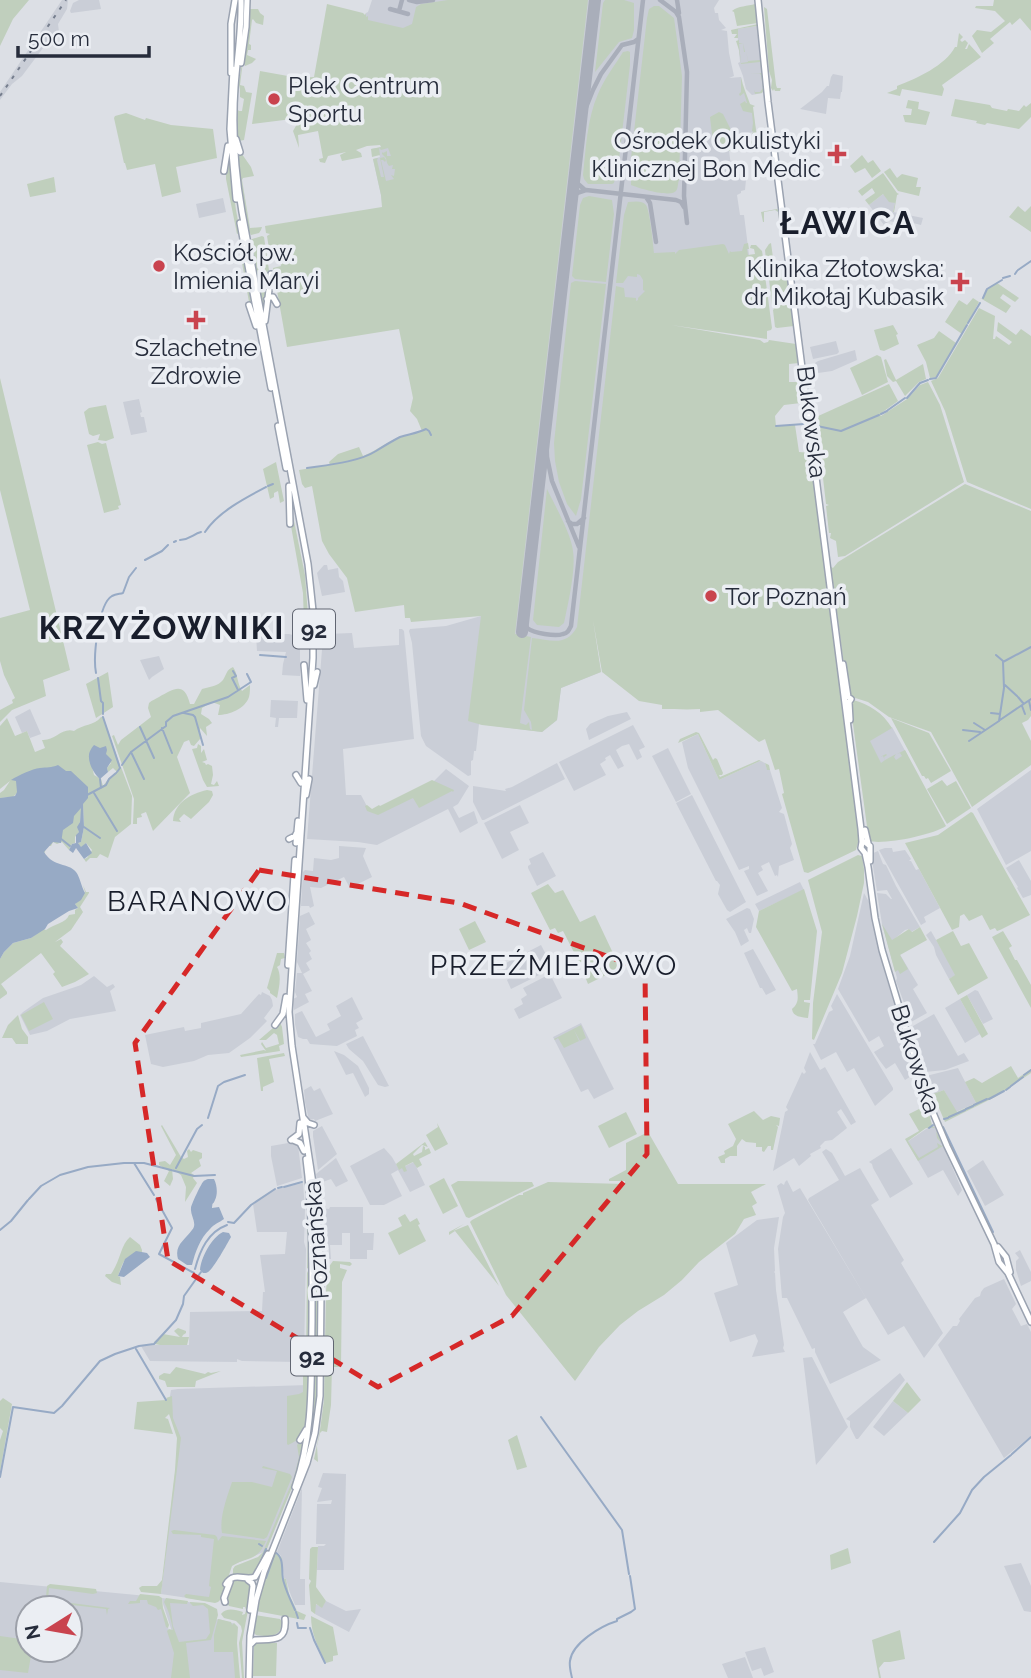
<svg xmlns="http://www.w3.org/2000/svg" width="1031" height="1678" font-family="Raleway,sans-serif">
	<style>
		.built { fill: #caced7; fill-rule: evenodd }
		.green { fill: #c0cfbd; fill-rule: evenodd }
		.water { fill: #97aac5 }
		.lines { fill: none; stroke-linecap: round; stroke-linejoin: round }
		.stream { stroke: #97aac5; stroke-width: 2 }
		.taxiway { stroke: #a9aeba; stroke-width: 4.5 }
		.runway { stroke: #a9aeba; stroke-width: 12 }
		.major-casing { stroke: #9ba3b1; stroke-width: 8 }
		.major { stroke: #fff; stroke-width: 5 }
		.rail { stroke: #767e8e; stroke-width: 2; stroke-dasharray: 3.5 7; stroke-linecap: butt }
		.marked { fill: none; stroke: #d62828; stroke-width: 5; stroke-dasharray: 14 9; stroke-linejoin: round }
		.poi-dot { fill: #c9434e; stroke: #ebeef3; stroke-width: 2.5 }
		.labels { text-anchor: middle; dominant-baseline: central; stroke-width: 7; stroke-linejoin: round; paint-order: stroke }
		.shield { fill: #ebeef3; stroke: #616672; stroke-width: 2 }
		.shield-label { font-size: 23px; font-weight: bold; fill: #262c3b }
		.poi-label { font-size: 24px; fill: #262c3b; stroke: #ebeef3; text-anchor: start }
		.street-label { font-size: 24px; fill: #262c3b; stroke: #ebeef3 }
		.quarter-label { font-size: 28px; letter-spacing: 2px; fill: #191e2c; stroke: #ebeef3 }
		.district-label { font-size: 32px; font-weight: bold; letter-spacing: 2px; fill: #191e2c; stroke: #ebeef3 }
	</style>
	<rect width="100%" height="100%" fill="#dcdfe5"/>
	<!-- built -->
	<path class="built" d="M62 0H68L67 9 58 24 59 32 54 37 52 36 22 76 12 84 0 100V92Z
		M79 0H99L101 9 71 13 70 11 73 3Z
		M372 0H719L714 8 715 13H718L719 20 726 28 721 30 727 31 729 53 734 76 729 78 741 77 742 88 748 100 749 111H753L756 132 727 135 731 166 727 167V173L729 174H743L744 180H746L745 190 741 191V193L737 195 740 215H744L749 255 731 264 664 273 670 324 623 316 608 443 591 614 601 672 561 688 557 720 542 732 479 724 476 751H474L473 760 471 761V775L468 776 426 746 421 736 412 643 409 631 410 629 446 626 481 616 391 276 381 195 373 159 380 157 379 154 371 149 383 147 359 73 366 13 368 12Z
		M757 26 759 27 764 88 762 93 752 95 746 89 743 76 738 63 740 62 737 30 738 29Z
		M833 74 843 76 842 92H841L840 99 828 98 826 114 800 109 822 92 827 86H829L831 77Z
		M883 194 895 203 893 212 923 218 921 225 909 222 908 225 889 221 884 225 869 205Z
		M223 198 226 212 199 218 196 204Z
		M836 341 839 352 837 354 813 359 810 347Z
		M855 350 857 360 832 371 818 373 815 363 818 361Z
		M139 399 142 412 140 413 141 417H144L147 432 131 435 123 402Z
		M324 565H327L328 570 338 568 339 577 343 581 345 592 322 596 317 573Z
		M399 629H402L404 631 414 739 343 749 346 795H361L370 812 434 781 446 769 469 786 458 804 453 807 459 818 474 811 478 823 460 833 448 809 377 845 358 842 307 839 323 637 327 634 352 633 354 648 399 645Z
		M256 634H267V642H273L272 634H289L300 637V676L282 675 283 664 286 652 257 651Z
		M159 656 164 669 152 677 149 680 140 660Z
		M271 700 298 701 297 718H279L278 727H275L276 718 270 717Z
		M30 709 41 734 30 738 27 731 22 733 15 717Z
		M627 712 631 719 589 740 586 729 590 724 608 716Z
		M633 725 645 747 639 750 642 757 637 760 629 744 622 746 616 750 624 766 618 769 610 755 605 758 606 760 600 764 606 775 574 791 559 762Z
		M892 727 908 756 883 769 868 741Z
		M698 734 719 780 760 761 765 763 767 769 770 770 782 808 779 812 784 814 792 844 790 848 794 860 779 866 778 877 777 875 775 876 769 862 761 866 763 870 758 873 768 891 757 896 744 871 749 869V866L739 870 688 768 682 742Z
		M668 748 691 794 676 802 652 756Z
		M557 763 565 779 484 820H482L473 802V786L506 791 505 789 512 787Z
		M1031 770V851L1006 865 977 809Z
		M692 795 746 902 730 912 727 910 718 894 720 885 717 881H716L676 803Z
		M520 805 529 823 510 832 519 850 502 859 484 823Z
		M339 846 366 848 363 856 372 877 350 888 344 877 321 888 310 887 314 906 310 908 309 906H301L303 872 305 870 313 871 314 858 331 860 339 858Z
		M885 848H892L893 852 905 850 911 859 909 861H911L916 870 919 869 940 908 924 917 926 922 921 925 879 850Z
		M878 851 883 864 886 865 896 886 920 927 911 932 909 929 905 930 892 941 918 985 913 989 927 1013 911 1022 896 981 897 978 882 924 877 893 886 894 891 899H892L887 890 877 891 871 854Z
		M543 852 556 876 537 886 528 868V866L531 864 529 859Z
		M1019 860 1031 881V895L1023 898 1017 888 1018 887 1006 868Z
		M800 882 804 890 759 911 755 904Z
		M864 893 869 902 875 934 886 977 916 1073 905 1080 895 1063 886 1069 880 1061 874 1052 884 1046 879 1036 869 1042 838 989 850 956Z
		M747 908 750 909 754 919 751 933H749L747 928 744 930 749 941 741 946 735 932 726 919Z
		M309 912 315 924 306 929 311 940 306 943 311 951 309 953 312 959 306 963 310 970 303 974 312 991 305 994 309 1002 294 1010 293 999 297 997 295 992 297 973H302L297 962 300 916Z
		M931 931 956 975 949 979 936 955 934 947 926 935Z
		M541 945 553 968 511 989 507 980 511 976 510 975 506 977 500 966Z
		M753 949 776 990 766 995 762 988H760L744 953Z
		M550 974 562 998 519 1019 514 1009 523 1004 521 999 527 995 523 988Z
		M94 976 107 987 113 984 115 987 110 991 116 1011 70 1019 47 1031 30 1035 20 1015 23 1012 43 998 81 985Z
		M975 990 978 991 993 1019 983 1024 967 995Z
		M262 992 270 996 272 1000 273 1006 264 1018 267 1021 250 1038 229 1053 208 1055 194 1061 163 1067 151 1064 145 1035 184 1027 185 1031 201 1028V1023L241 1014 259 994 261 995Z
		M837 994 893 1088V1090L875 1106 854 1068 847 1072 836 1052 821 1060 813 1044H815L829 1012 833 1010 831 1006Z
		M352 997 363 1019 356 1023 359 1028 355 1030 357 1036 337 1046 310 1044 307 1039H303L298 1037 295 1024V1014L302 1011 316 1037 330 1030 327 1024 341 1016 336 1006Z
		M960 999 980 1034 965 1043 945 1008Z
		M934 1014 958 1056 964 1053 969 1061 945 1070 925 1072 912 1028 913 1026Z
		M581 1023 614 1089 594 1099 588 1089 581 1092 553 1037Z
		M363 1036 389 1086 385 1087 378 1085 363 1061 349 1049 346 1044Z
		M334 1051 344 1055 358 1066 369 1088V1094L365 1097 353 1073 346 1075Z
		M810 1052 820 1070 825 1067 856 1122 851 1125 841 1109 837 1112 847 1128 832 1140 825 1141 820 1146 821 1148 810 1154 811 1156 799 1166 794 1158 773 1171 785 1112 788 1110 786 1107 802 1072 804 1074 806 1072 804 1068Z
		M958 1068 976 1103 956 1112 944 1090 933 1094 926 1076Z
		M311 1086 314 1091 320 1088 333 1114 315 1121 314 1119 309 1120 305 1102 304 1090Z
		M932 1125 935 1127 962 1190 958 1196 943 1170 928 1178 907 1142Z
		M322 1126 337 1154 318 1170 313 1136V1131Z
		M294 1142 298 1145 302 1178 277 1186 271 1156V1146Z
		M384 1148 392 1157 399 1169 414 1162 425 1185 410 1192 398 1170 391 1174 402 1196 384 1205H370L350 1166Z
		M891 1148 913 1184 890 1198 873 1168 872 1164 869 1162Z
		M826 1149 832 1153 845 1176 860 1168 879 1200 871 1205 904 1260 901 1263 943 1333 924 1358 904 1326 888 1335 808 1200 809 1198 839 1180 822 1152Z
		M336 1158 348 1181 336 1187 331 1179 317 1184 316 1174Z
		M983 1160 1004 1195 985 1206 967 1171Z
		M787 1180 793 1192 800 1188 866 1298 843 1312 863 1347 881 1360 830 1384 815 1352V1348L812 1349 787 1298H782L778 1249 783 1217 785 1213 777 1186 781 1183 784 1185 785 1182Z
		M303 1183 305 1210 304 1242 306 1249 304 1358 299 1362 242 1361 237 1359V1362L150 1361 141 1346 154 1345H189L190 1312 262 1311 263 1292H265L260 1255 285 1254 287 1232H257L253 1204 274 1190Z
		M330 1207H363V1233H374L373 1250H367V1259H350V1233H342V1245H330L331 1259H329V1248H324L325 1233 321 1208 329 1209Z
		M779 1217 774 1248 775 1271 774 1272 775 1273 776 1290 784 1345 783 1348 785 1352 752 1357 758 1341 755 1334 730 1342 714 1293 738 1285 726 1243 757 1220Z
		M1020 1250 1031 1272V1281L1021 1286 1016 1270V1261L1019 1258 1015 1253Z
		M1004 1279 1016 1304 1012 1309 1021 1326 1027 1324 1031 1332V1436L1004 1458 938 1345 953 1326H957L960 1321 959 1319 975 1298 980 1296 981 1292 984 1288Z
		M812 1357 848 1427 816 1465 803 1358Z
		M900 1373 905 1380 858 1439H856L850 1427V1421L846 1419Z
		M308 1385 307 1421 298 1466 266 1551 232 1565 214 1602 161 1594 179 1439 174 1427 169 1402 171 1390 178 1389Z
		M893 1401 908 1413 884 1436 873 1427Z
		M323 1473 346 1474 344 1570H317L318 1546H324L326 1544H316L317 1504H331L332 1500 317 1502 322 1488 318 1487Z
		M302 1488 300 1579H305V1605H295L290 1593 286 1579 284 1578 281 1556 277 1552Z
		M1021 1563 1031 1586V1612L1024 1611 1004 1566Z
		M0 1582 147 1596 162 1607 183 1678H0ZM28 1608H70V1650H28Z
		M162 1598 208 1605 215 1620 219 1619 235 1624 239 1678H187L163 1604Z
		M326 1601 346 1611 361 1609 349 1632 315 1614V1604L322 1607Z
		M765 1647 774 1672 764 1676 761 1668 752 1671 745 1652Z
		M745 1657 753 1678H728L722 1664Z"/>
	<!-- green -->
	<path class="green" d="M0 0H29L13 19 0 46Z
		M249 0H250V9H258L260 13 264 16 263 25 256 23 253 19 252 20 249 44 251 45V50H248L247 55 256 59 252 63 245 66 243 61 240 85 244 86 246 92 252 93 244 140 239 141 237 138V109L239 111H242L244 99 240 97V85L237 98 238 89 247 29Z
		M448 0H588L515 634 531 637 520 723 526 725 529 722 530 729 532 730 531 722 524 710 532 638C551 640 566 647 577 627L616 286 624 288 625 297 636 298V301L638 300V298L645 291 643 290V280L640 275 637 274V277L628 276 623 283H616L624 215 628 202C634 202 642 200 646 205 650 211 653 244 654 253L675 252V254L679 250 723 244 725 245 729 254 730 251 731 252 742 251 744 244 748 243 749 249H747L748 255 755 254 754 249 750 248 751 245H756L762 251 764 263 762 265V268H764L772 328 771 330 767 331V339L671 325 760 340 764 343 768 342 769 340 796 344 799 363 789 364V382H796L797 380 798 385 802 386 805 405 801 403 784 405 775 416 776 426 795 425 799 452 811 453 859 839 856 850 808 873 804 872 782 794 784 793 779 769 775 770 765 739 759 742 718 710 700 712V709C686 710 675 709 662 709V705L639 701 602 672 593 620 601 672 561 688 557 720 542 732 482 725 468 721 481 616 411 622 410 618H405L404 605 355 612 347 578 329 554 322 541 312 486 305 488 302 484 299 470 330 465 329 462 338 454 359 447 363 456C371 453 376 449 384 445 395 438 409 434 422 431L417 419 410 411 413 398 399 329 287 347 273 268 281 266 279 254 270 255 267 236 270 234 266 233 265 226 382 207 381 195 373 159 378 158 377 160 381 177H384L380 158 384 157 386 160 385 162 383 160H381L386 181 394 179 391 175 394 176 395 169H392L393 165 389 166 387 163 386 158 382 154V152L383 153 387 151V156H391L388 148 381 150 379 148 380 155 372 157 371 149 381 147 380 145 367 146 356 150 361 153 362 157 342 161 340 155 346 152 328 156 325 163 320 162 319 159 323 158 318 131 298 135 299 148 293 131 297 124 296 121 292 119 252 124 260 71 299 78 314 77 327 4 363 13 365 15 366 13V17L368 16V20L403 28 412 24 416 7 421 4Z
		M605 0H624L634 3V30L632 38 619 42 595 72 603 3Z
		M994 0H1031V31L1020 18 1012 25 1010 22 990 39 994 43 982 53 972 36 977 30 991 32 1005 21 995 11 975 8 976 6H993Z
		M755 4 757 5 765 88 762 93 755 94 754 90V92H760L763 88 761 75 759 73 750 74 762 73V68H761L760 62 741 64 739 50 736 41 739 40V43H743L745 52H744L743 43 739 44 741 63 748 62 746 51 748 61 760 60 761 56 758 27 757 26 738 29V38H734L737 34H732L731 30 758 24V23L737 26 734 12 732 11C738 6 748 6 755 4Z
		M654 6H659L674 18 682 76 679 180C678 182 678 189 676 191 670 198 638 188 631 185V158L647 18 649 9Z
		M764 7 767 9 776 85 777 88H781L780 91H775L774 89 773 91 771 88 772 80 769 71Z
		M959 33 963 37 960 40 962 42 965 40 968 43 965 49H967L969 44 981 57 942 85 944 89 942 96 902 89 900 96 887 93 897 89V86C916 79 946 65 955 47H957Z
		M628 51 630 52V65L619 159 614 183 612 184H588L584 179 583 175C586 148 587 119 598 94 604 79 615 65 623 52Z
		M741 77C743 87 747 95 750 104L755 106 753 107 758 146H759L758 148 726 151 713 143 710 117 719 112 723 114 733 134 727 135 729 148 750 146V142L754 140 752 133 754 132 752 131 753 123 752 113 743 111 740 104 745 101 746 103H747L744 93 740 96 739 94 741 92Z
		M955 99 990 105 992 108 1007 111 1008 109 1019 111 1024 105 1026 107 1031 103V117L1019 129 987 123 985 125 976 123 977 121 951 116Z
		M908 100 919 102 918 109 930 112 926 125 905 122 903 115H911L912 109 906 108Z
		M126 113 145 120 146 118 171 125 213 129 217 158 176 167 181 192 162 197 155 164 127 170 125 163H124L114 118 115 116Z
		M237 147 251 167 254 176 243 178 242 180 250 228 262 227 261 230 259 233 251 235 250 233 248 235 238 166Z
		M228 154 236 210 257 325 249 302 239 246 241 244 239 233 237 234 226 179V171Z
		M862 155 868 163 873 160 881 171 872 178 865 168 855 173 850 166Z
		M890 168 897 178 902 174 918 178 916 187H921L919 196 898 191 884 172Z
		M883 173 897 193 899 194 897 195 894 212H893L895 203 889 202 883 194 869 205 865 200 875 193 872 188 862 196 858 191Z
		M54 177 56 192 30 197 27 184Z
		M589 196 612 200 614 214 606 282 575 279 572 276 580 205 583 198Z
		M1018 206 1025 212 1031 206V232L1009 217Z
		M777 209 780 212 783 228 794 326 777 328 775 327 773 310 774 309 772 306 768 270 769 269 767 265H769L768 261 766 260 765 250 769 244 771 243 774 265 784 264C788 249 780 228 778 212L775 210 764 212V222H763L761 212Z
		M262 236 264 237 270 277 264 313 260 294 261 293 260 292 249 240Z
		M575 281 606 284 581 499 576 516 567 504 559 482 555 461 554 443 571 283Z
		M997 283 1019 298 1015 302 1003 294 1000 298 1011 306 1006 313 980 298 983 299 986 290Z
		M973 298 979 302 962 334 945 322 959 300 967 305Z
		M979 308 995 316 993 339H995L996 336 1009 345 1012 342 997 331 998 322 1016 335 1021 329 1031 336V509L967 482 945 411 931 381 938 378Z
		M893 325 898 334 896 335 899 344 884 351 880 350 874 330Z
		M939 331 956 343 936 377 930 378 926 362 917 345 934 338Z
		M877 355 881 357 888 382 862 395 850 368Z
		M886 359 896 380 923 364 926 379 919 382 905 396 896 381 893 382 887 376 884 360Z
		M0 378 70 670 43 680 46 696 12 710 0 722V710L13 703 12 700 15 698 4 675 0 661V618L30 610 0 490Z
		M928 382 940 405 964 482 845 556 838 557 836 541 830 538 831 533H829L826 506 829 505 826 504 816 417 889 384 898 401 880 414 881 416 907 399 920 385Z
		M106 405 114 438 106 441 98 440 100 434 93 436 89 434 84 412 89 408Z
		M98 442 102 444 106 443 121 505 118 506 119 509 104 513 87 445Z
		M276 462 284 501 280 503 278 491 274 493V497L270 499 263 469Z
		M965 484 1031 511V716L1028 720 1022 723 1031 741V765L972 807 931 732 889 717 868 702 849 696 843 658 831 567 833 568 838 562Z
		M547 489C555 506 571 533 573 551 576 570 568 604 564 623L559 627 537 625 533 620Z
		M292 511 305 575 309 629H306L304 625 303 593 291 526Z
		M233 667C238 674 237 683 242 691L250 685C250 689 250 693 249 697 245 709 229 715 218 715L220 705 212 702 202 708 201 714 209 719 212 723 206 727 207 736 200 728V739L194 746 191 745 189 740 184 742 177 757 190 793 153 831 146 812 141 814 142 817 137 818V824H133L134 799 112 736 114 735 118 745 121 740 151 717 148 708 149 703C152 700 156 699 159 697 174 689 184 681 190 704H194L202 689C210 687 218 686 223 680 227 674 226 670 233 667Z
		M108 672 113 707 96 718 86 684Z
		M853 700C869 704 883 713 892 728L870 741 881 763 885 760 883 756 880 757 886 754 887 755 884 757 885 760 896 754 894 757 896 760 902 756 900 753 897 754 905 750 946 826C933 835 884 845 869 841L850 702Z
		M101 717H103L120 765 119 767H121L132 796 131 824 115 837 108 858 100 854 97 858H90L86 862 84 859 87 858 92 850 86 843 81 848 78 843 81 842 84 827 83 805 82 806 80 822 78 827 79 832 75 837V843L72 844 69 850 62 842 57 844 53 842 51 846H47L44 854 20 790 13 797 0 798V793L4 790 10 781 0 789V726L7 718 15 736 27 731 35 752 45 748 42 740C55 741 62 727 74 731 83 724 94 726 101 717ZM89 754 111 763 107 768 108 772 113 768 117 772 109 778 103 786 101 779 94 775Z
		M891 718 929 733 951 771 931 783 928 778 926 779 924 776H922Z
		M696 732 699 733 713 760 715 758 717 759 723 773 722 775H719L720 777 759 760 769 765 770 770H767L765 763 760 761 719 780 698 734 678 743 680 739Z
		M198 744 201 746V753L204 749 207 760 202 762 205 763 206 765 208 764 212 766 213 775 211 784 214 785 217 781 219 786 207 787 203 780 192 749 197 748Z
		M432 780 454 790 453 792 452 791 419 808 413 798 378 815 367 811 365 806 367 805 372 809 379 805 380 806Z
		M942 780 947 786 956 781 971 808 947 824 927 789Z
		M207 790 212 791 213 795 209 802 191 819 184 814 179 819 181 822 173 821C174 803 190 794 207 790Z
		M971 812 973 813 1030 915 1000 930 997 931 995 928 990 930 982 915 969 921 964 914 960 916 959 927 952 930 905 843 938 835Z
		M858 855 862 856 864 869V883L857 916 842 973 814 1040 812 1039 813 1003 822 932 808 880Z
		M548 884 555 893 563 890 580 922 595 915 620 968 588 984 582 969 584 965 583 962H579L563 931 558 933 555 928 550 930 531 893Z
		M83 885 86 892H89V893L80 907 83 912 71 930 55 942 61 939 63 942 60 946 89 974 75 982 62 987 53 974 55 972 41 953 1 984 7 992V994L0 999V959L4 952 13 943 31 938 43 929 46 930C54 924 66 923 69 915L75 914V910L78 908 75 904 85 892Z
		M804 889 817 931 810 1000H804V1002L810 1003 808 1018C801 1017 793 1017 792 1009 799 1003 798 998 797 989L792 991 756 927 759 911Z
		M475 921 486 942 469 950 459 929Z
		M882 924 892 940 909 929 912 932 920 927 927 940 900 955 908 969 900 974 898 970 895 972Z
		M953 931 961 946 969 943 988 978 958 995 949 979 955 975 936 940Z
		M1003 931 1012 946 1009 948 1015 960H1017L1031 985V1008L992 937Z
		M277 953H284L285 958 281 959 280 965 277 967C282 975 279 988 277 998L270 993V991L267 988Z
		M967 995 988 1034 982 1038 960 999Z
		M44 1002 53 1019 29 1031 21 1015Z
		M18 1015 22 1029 28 1037V1044H16L12 1038H2L8 1025Z
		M280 1022 282 1027 284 1044 279 1046 280 1051 241 1057 240 1055 264 1050 266 1051 261 1044 262 1042 266 1048 279 1044 277 1035 274 1033 266 1040H259Z
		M581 1025 586 1038 580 1041 574 1030 579 1041 564 1048 558 1038 555 1040 554 1039Z
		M284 1053 285 1056 269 1059 274 1082 263 1087V1091H261L257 1058Z
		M1011 1066 1018 1078 1031 1069V1073L995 1097 945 1122 933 1094 944 1090 957 1112 976 1103 965 1082 974 1078 982 1083Z
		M927 1105 932 1125 935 1128H926L908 1141 919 1158 938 1147 937 1143 942 1146V1144L937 1138 936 1131 943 1146 918 1161 905 1139 919 1131 909 1114Z
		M754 1111 763 1120 771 1116 780 1118 779 1126 776 1125 778 1127 773 1150H771V1146H768L764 1152 762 1151V1147H756V1143L746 1142 742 1139 737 1146V1156H730L725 1159V1163H721L718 1157 725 1154 724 1151 733 1146 736 1139 728 1124Z
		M626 1112 637 1134 609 1148 598 1126Z
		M437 1123 448 1144 435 1151 426 1135 438 1127Z
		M162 1125 181 1157 184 1159 188 1157 187 1151 189 1149 191 1152 193 1150 202 1153V1158L199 1160 201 1166 191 1173 194 1175 193 1178 197 1183 185 1202 186 1187 181 1175 172 1169 173 1179 170 1186 164 1181 169 1171 159 1165V1162L165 1161 170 1165 176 1155 161 1126Z
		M648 1132 678 1184H766L751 1192 757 1203 752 1206 756 1215 744 1219 735 1234 699 1262 682 1280 664 1295 638 1311 620 1325 599 1347 575 1381 506 1295 470 1222 472 1220 519 1195H523V1193L548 1182 625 1184V1181H609V1179L626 1170V1143Z
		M425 1142 428 1147 422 1145 413 1154 414 1156 422 1152 423 1146 425 1147V1150L429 1148 431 1153 419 1159 422 1165 417 1168 413 1162 405 1166 407 1171 404 1172 402 1168 399 1170 396 1164Z
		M444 1178 458 1206 443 1214 429 1186Z
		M312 1181C319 1237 321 1291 320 1347 319 1379 320 1411 312 1443 298 1496 268 1545 255 1598 249 1625 247 1651 248 1678H247C246 1651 247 1625 254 1599 267 1549 294 1503 305 1453 313 1420 312 1386 312 1352 313 1295 314 1239 309 1182Z
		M458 1181 532 1182 534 1186 469 1218 466 1217 451 1185Z
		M308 1201 310 1270 308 1278 310 1286 307 1421C305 1433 300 1440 288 1445L287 1444V1396L299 1394 303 1392V1363L306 1362 307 1273 309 1269 307 1268 308 1234H307Z
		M405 1214 410 1222 417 1218 420 1224 418 1225 426 1241 399 1255 388 1233 402 1226 398 1218Z
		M464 1224 453 1231 468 1225 499 1286 455 1231 449 1235V1232Z
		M130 1237 140 1245 142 1250V1253C124 1256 124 1260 118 1276L120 1277 121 1285 112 1282 105 1276 106 1274H111C120 1262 121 1244 130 1237Z
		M333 1261 350 1262 352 1264 350 1266 340 1264V1268L347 1270 342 1282 341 1367H332L331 1405 327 1432 322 1431 320 1433 317 1446 318 1462 314 1459 320 1430 324 1400 326 1291 328 1268Z
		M178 1328 186 1331V1333L183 1335 182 1337H189L187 1345H160L155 1344 154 1342 163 1334 180 1337 174 1331Z
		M176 1367 205 1374 208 1372 211 1373 221 1371 196 1381 195 1387H167L165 1381 159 1379V1376L164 1373 170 1374Z
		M907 1382 921 1400 908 1413 893 1401Z
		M172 1396 173 1418 181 1438 161 1594 141 1592 139 1588 142 1586H157L162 1580 175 1470 177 1438 169 1414 165 1418 168 1419 173 1434 134 1429 137 1402 166 1400 167 1399 166 1398Z
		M3 1398 12 1404 0 1472V1440L3 1431 0 1428V1401Z
		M306 1435 297 1475 291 1490 257 1573 254 1576H233V1569L235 1566 258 1557 263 1552 294 1477 299 1457 297 1445Z
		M517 1435 527 1467 517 1470 508 1440Z
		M263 1466 290 1474 292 1477 267 1537 264 1539 222 1533C219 1518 227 1497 232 1482H252L272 1487 277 1471 262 1468Z
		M174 1530 215 1535 217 1537 218 1541 222 1536 266 1541C257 1562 248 1556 232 1566L221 1599 218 1602 215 1603 186 1598 184 1596 186 1594 209 1597 211 1587 209 1586 214 1539 201 1537V1535L173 1534 171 1531Z
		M312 1547H318L316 1587 326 1601 322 1608 316 1604 315 1614 311 1611 309 1585 311 1581 309 1579 310 1549Z
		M848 1548 851 1563 831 1570 830 1555Z
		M275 1551 282 1558 283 1578 286 1579 289 1594 297 1611 306 1615 304 1620 256 1611 264 1580Z
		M237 1579 251 1583 252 1589 242 1642 244 1678H242L239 1643 242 1631 241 1626 236 1621 224 1618 221 1614C227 1607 235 1610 243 1612L242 1615 245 1614 246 1610 245 1607H243V1609L229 1606 225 1601 232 1581Z
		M50 1584 96 1589 97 1593 93 1594 49 1588 48 1600 110 1608 108 1609 107 1615 106 1609 64 1604 63 1608H56V1603L54 1608H45L47 1586Z
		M140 1594 159 1596 162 1598 163 1608 169 1625 168 1628 166 1627 161 1609 158 1610 156 1607 148 1604 147 1600H140V1603L128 1604 130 1601H136Z
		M166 1598 188 1601 187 1604 170 1603 173 1626 179 1642 206 1639 210 1633 208 1609 203 1605 193 1606 190 1603V1602L205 1603 217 1609 218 1615 211 1640 186 1643 190 1678H171L174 1653 167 1631 169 1629 173 1630C171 1620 169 1611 164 1602Z
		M255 1615 280 1619 282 1622C281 1638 269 1637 256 1635L253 1632Z
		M311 1616 333 1627 338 1655 333 1656V1661L326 1663C318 1647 311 1634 311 1616Z
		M218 1619 231 1622 232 1625 234 1623 238 1627 237 1643 240 1678H235L233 1652H214V1635Z
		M900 1630 905 1659 890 1662H884L879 1668 881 1678H879L872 1640Z
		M0 1636 28 1640V1650H32L28 1673 0 1670Z
		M256 1643H277L276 1676H253L254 1645Z"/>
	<!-- water -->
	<path class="water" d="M94 745 100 748 106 746 107 750 106 754 112 760 107 768 108 772 100 779C94 774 88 763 89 755 89 752 92 747 94 745Z
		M58 765 66 771H71L88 787V798L83 804 84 827 81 842 78 843 81 847 86 843 92 853 84 859 76 848 73 853 69 850 72 844 76 843V835L79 832 77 827 80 822 81 808 74 816 73 823 63 830 61 843 53 842 44 852C54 868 68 862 76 872 80 877 81 886 85 893L81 900 75 904 78 908 69 911 56 919 48 924 45 929 31 938 13 943 4 952 0 959V798L15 796 17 792 16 781 11 780C19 775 32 769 40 768 47 767 51 768 58 765Z
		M208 1179H214C217 1185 218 1194 215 1200 212 1207 213 1200 212 1208L219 1207 224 1219C220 1222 214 1224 210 1229 200 1238 195 1253 192 1265H187L178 1259C174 1245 185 1240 192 1230 198 1223 190 1216 191 1208 191 1205 201 1184 203 1182 204 1180 206 1180 208 1179Z
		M223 1232 229 1233 231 1237C227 1244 214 1268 208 1272 207 1273 205 1273 203 1273L200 1270C201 1258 211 1238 223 1232Z
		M136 1251 147 1253 150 1257 124 1277 118 1276 125 1259Z"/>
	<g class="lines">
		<!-- stream -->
		<path class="stream" d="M1018 270 1031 261
			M1015 274 1017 271
			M1003 278 1010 276
			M983 298 987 289 1002 280
			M968 323 980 303
			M930 379 936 378 967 325
			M907 398 920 383 928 380
			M888 410 905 398
			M881 414 887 411
			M776 426 804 424
			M817 426 841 431 879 415
			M307 468C327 465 359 462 376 451 384 446 392 441 400 437 409 434 418 433 426 429L429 431 431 435
			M268 486 273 484
			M205 532C218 512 245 498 266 487
			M180 540C191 539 193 534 201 532
			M174 542 176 541
			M145 560 162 551 168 545
			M260 655 286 657
			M996 655 1003 661
			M233 671 236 676 232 678 238 690
			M96 673C93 658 98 604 112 596 116 594 120 594 123 593L129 577 136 568
			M98 678 101 701 103 703V714
			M1005 685 1017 696
			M1018 697 1023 703
			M1029 701 1031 710
			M1022 706 1025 714
			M184 713 193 715 195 717 203 745
			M991 713 1000 714
			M103 717 120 768 117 772
			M1000 720 1031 699
			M974 723 985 730
			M140 727 154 758
			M162 728 172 753
			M963 730 980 732
			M969 741 999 721 1004 688 1003 662 1031 647
			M131 752 144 779
			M122 765 131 752 166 726V722L173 716 228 697 251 682 247 674
			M100 779 101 788
			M94 793 117 831
			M87 795 106 785 109 779 116 773
			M84 827 100 838
			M60 838 70 846
			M1024 1075 1031 1070
			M926 1080 930 1090
			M1011 1086 1023 1077
			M1006 1090 1010 1087
			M932 1094 934 1100
			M989 1099 1004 1091
			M974 1105 987 1099
			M966 1109 973 1106
			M949 1117 965 1110
			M208 1118 218 1086 224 1082 245 1075
			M944 1119 948 1118
			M943 1127 993 1232
			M929 1128 933 1125
			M134 1163 154 1195
			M176 1168 197 1129 202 1125
			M284 1187 302 1182
			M278 1188 282 1187
			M29 1199 41 1186 60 1175 88 1167 124 1163H144L194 1176 215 1175
			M156 1199 172 1228 159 1254 194 1273
			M228 1222 234 1223 251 1205 275 1189
			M0 1230 11 1221 28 1200
			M195 1269C200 1250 208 1232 227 1225
			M136 1349 166 1400
			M541 1417 622 1530 629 1574
			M1012 1454 1031 1437
			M0 1477 13 1407 54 1413 62 1406 100 1361 115 1354 139 1346 154 1344 176 1320 183 1304 184 1296 201 1272
			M934 1542 960 1513 972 1490 984 1477 1011 1455
			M259 1544 262 1546
			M275 1552C286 1559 280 1573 284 1583 287 1593 291 1601 295 1610
			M261 1561 266 1549
			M266 1578 275 1553
			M296 1612 298 1618
			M297 1623 298 1628H306
			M310 1628 314 1640 325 1663
			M572 1678C571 1673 569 1666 570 1661 572 1643 601 1626 617 1621V1619L631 1612 635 1609 630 1576"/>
		<!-- taxiway -->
		<path class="taxiway" d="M409 0 417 2 433 0
			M660 0 676 12 679 17 687 72 684 196 687 223
			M677 0 679 13
			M595 1V0
			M390 9 408 14
			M399 11 402 0
			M581 120 593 90 601 74 622 45 634 42 638 39
			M575 173 577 183 585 190
			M646 197 650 203 656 242
			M572 202 577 193 586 190 676 200 681 202 684 207
			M546 428 547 457 552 481 579 547
			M568 521 572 524H577L584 518
			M524 618 527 628C534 633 555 637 563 634 568 633 569 630 571 626L643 0"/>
		<!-- runway -->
		<path class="runway" d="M522 632 595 0"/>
		<!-- major casing -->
		<g class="major-casing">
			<path id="major" d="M241 0C242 29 237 58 235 87 232 129 235 171 242 212L308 564 313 611V658L289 1012 292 1046 314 1190 319 1236 321 1290 320 1396 315 1433 307 1463 264 1572 256 1600 250 1636 249 1678
				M758 0 768 102 861 829 862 842 861 848 865 853 868 867 875 918 882 950 926 1096 947 1146 994 1244 999 1262 1008 1273 1031 1322
				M241 63 246 27 247 0
				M233 69 230 129 236 199
				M231 73V24L235 0
				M236 139 240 152
				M224 171 228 146
				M240 223 271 388
				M267 299 270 297H273L277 304
				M249 305 256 326
				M265 321 271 274
				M278 426 286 468
				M289 486 290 524
				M310 615V644
				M843 664 848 697 851 699 849 702 850 720
				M304 665 307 700
				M314 685 317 672
				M296 775 301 783
				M306 795 309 779
				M865 830 868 843
				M289 839 295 836 297 832
				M865 842 870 846V861
				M296 843 298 821
				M288 965 295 860
				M275 1025 283 1014 286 997
				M303 1117 308 1123 314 1125
				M291 1140 299 1134 300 1123
				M293 1140 300 1143 304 1151
				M998 1247 1006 1257 1010 1272
				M300 1440 306 1430
				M295 1487C314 1433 311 1377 312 1321 312 1267 313 1213 306 1159
				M248 1580 252 1583 253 1586 250 1610
				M226 1584C234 1571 244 1581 255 1577L268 1554
				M225 1602 224 1598 230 1582
				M251 1644 255 1640C272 1639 287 1643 285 1619"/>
		</g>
		<!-- major -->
		<use href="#major" class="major"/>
		<!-- rail -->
		<path class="rail" d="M0 96 66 0"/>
	</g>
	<!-- marked area -->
	<path class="marked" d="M259 870 459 903 645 970 647 1154 512 1316 378 1387 168 1260 135 1043Z"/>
	<!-- markers -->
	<g class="poi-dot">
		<circle cx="274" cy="99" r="7"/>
		<path d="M833.5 143.5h7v7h7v7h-7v7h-7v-7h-7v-7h7z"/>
		<circle cx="159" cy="266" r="7"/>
		<path d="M956.5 271.5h7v7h7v7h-7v7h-7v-7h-7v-7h7z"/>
		<path d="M192.5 309.5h7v7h7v7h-7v7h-7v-7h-7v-7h7z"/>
		<circle cx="711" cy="596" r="7"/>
	</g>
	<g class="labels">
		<!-- shield labels -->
		<g class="shield">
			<rect x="293" y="609.5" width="42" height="39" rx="5"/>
			<rect x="291" y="1336.5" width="42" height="39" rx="5"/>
		</g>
		<g class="shield-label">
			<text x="314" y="629">92</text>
			<text x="312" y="1356">92</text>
		</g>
		<!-- poi labels -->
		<g class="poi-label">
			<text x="288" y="85">Plek Centrum<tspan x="288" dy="28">Sportu</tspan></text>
			<text x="821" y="140" text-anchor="end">Ośrodek Okulistyki<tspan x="821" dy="28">Klinicznej Bon Medic</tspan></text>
			<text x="173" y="252">Kościół pw.<tspan x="173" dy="28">Imienia Maryi</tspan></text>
			<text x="944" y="268" text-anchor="end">Klinika Złotowska:<tspan x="944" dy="28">dr Mikołaj Kubasik</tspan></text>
			<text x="196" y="347" text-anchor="middle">Szlachetne<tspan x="196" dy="28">Zdrowie</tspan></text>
			<text x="725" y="596">Tor Poznań</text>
		</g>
		<!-- street labels -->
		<g class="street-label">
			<text transform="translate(812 422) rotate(83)">Bukowska</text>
			<text transform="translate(916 1059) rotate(72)">Bukowska</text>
			<text transform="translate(316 1240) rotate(-94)">Poznańska</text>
		</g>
		<!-- quarter labels -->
		<g class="quarter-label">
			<text x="198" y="901">BARANOWO</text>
			<text x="554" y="965">PRZEŹMIEROWO</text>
		</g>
		<!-- district labels -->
		<g class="district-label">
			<text x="848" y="222">ŁAWICA</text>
			<text x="162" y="627">KRZYŻOWNIKI</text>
		</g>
	</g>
	<!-- north arrow -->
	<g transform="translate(49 1629) rotate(259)"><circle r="33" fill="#ebeef3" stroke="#9ca0a9" stroke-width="2"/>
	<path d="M0-5L12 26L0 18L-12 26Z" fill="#c9434e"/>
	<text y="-10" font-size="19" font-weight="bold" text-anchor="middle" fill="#262c3b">N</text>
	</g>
	<!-- scale -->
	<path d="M18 46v10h131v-10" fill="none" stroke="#262c3b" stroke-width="3.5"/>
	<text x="28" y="46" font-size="21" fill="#262c3b" stroke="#ebeef3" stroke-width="5" paint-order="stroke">500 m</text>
</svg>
